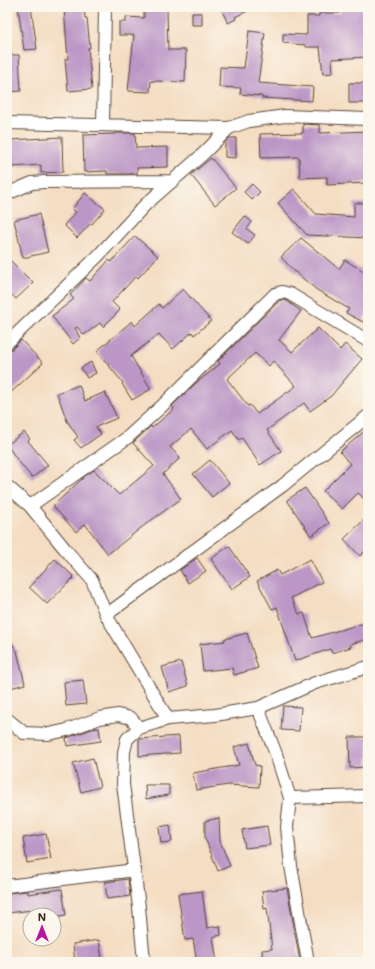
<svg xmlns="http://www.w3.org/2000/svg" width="375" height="969" font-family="Mali,sans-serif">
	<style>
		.building { fill: #bb96c6; fill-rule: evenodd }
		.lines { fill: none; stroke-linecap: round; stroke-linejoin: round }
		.minor-casing { stroke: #574537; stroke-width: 14 }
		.minor { stroke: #fff; stroke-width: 12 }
	</style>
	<rect width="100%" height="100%" fill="#fbf7ec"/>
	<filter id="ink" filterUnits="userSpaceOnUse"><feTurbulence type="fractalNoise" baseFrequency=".025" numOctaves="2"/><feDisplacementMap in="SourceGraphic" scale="8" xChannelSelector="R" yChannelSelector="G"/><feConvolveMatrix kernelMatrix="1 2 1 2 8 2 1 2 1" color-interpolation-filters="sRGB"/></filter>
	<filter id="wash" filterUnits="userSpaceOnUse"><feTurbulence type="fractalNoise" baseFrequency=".012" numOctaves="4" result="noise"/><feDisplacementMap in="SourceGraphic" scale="16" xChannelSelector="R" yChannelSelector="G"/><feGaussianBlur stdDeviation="0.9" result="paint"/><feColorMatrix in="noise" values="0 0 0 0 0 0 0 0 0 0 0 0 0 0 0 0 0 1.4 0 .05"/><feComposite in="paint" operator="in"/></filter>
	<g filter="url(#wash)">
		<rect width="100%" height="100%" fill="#f4ddc2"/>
		<g id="blocks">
			<!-- building -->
			<path class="building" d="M18 7H31L37 49 24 50Z
				M64 7H84L85 18H87L90 48H88L92 89 68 91 65 59H68Z
				M220 7H255L235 17 236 19 228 23Z
				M341 7 368 8V57L332 59 333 73 323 74 320 47H306V45L283 43V34L306 35V34H307V16H319V13H340Z
				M167 9 168 50H186L185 82 151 81 150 92 128 91 134 35H119V22H126V17L144 18V10Z
				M192 13H202V25H192Z
				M249 31 265 33 258 83 313 87 312 101 262 98V96L240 94 241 88 219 87 220 67 244 68Z
				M7 55H19L21 91 7 92Z
				M349 83H368V103H349Z
				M303 124 320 125V133L368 131V183L327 185V177L300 178 299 157 261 158 260 134 303 133Z
				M115 133H135L136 148 168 147V167L137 168V174H107V171L84 172 83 135 115 134Z
				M62 137 63 172 41 173V165L12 167 11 140Z
				M229 138H236V158L225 157V143Z
				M211 158 236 188 215 205 191 175Z
				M252 184 260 192 252 200 244 192Z
				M294 189 316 214 354 217V203H368V238L307 235 278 203Z
				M85 193 105 209 92 224 91 223 77 238 64 225 76 212 72 209Z
				M39 214 48 252 23 258 14 220Z
				M245 216 252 222 247 229 255 235 248 244 232 232Z
				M135 236 158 256 138 278 136 276 112 302 120 310 103 327 100 323 84 335 77 327 75 328 80 338 73 344 52 316 74 299 70 295 86 278 90 281 109 260 111 262Z
				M301 238 339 269 345 260 368 274V311L363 322 346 313 349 309 317 290 294 271 281 257Z
				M7 257 33 283 16 299 7 290Z
				M183 289 211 321 194 335 192 332 173 349 159 334 131 356 151 389 132 400 122 384 123 383 97 351 132 321 135 326 159 304 162 308Z
				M282 300 287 301 301 311 279 340 292 352 318 328 340 350 345 344 362 359 331 396 310 411 304 403 267 430 281 451 260 465 242 438 239 440 232 430 207 449 191 429 170 447 180 458 163 474 181 499 146 524 108 554 85 524 76 532 53 506 85 476 94 470 119 495 154 466 133 443 151 426 152 428 174 409 172 406 196 383 220 364 218 361 279 301ZM255 353 269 366 273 361 296 386 257 414 250 405 248 406 227 379Z
				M21 340 43 363 7 396V350L12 349Z
				M91 362 96 373 87 378 81 368Z
				M79 385 85 401 105 392 117 418 96 427 101 434 81 448 74 440 78 437 67 421 57 393Z
				M368 428V502L358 493 342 509 323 491 350 464 340 452Z
				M24 432 30 439 28 441 48 465 32 478 16 458 7 445Z
				M210 460 229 483 212 497 193 474Z
				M305 488 329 523 311 536 287 500Z
				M368 516V548L360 556 344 539Z
				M229 546 250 577 232 589 211 559Z
				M197 558 206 571 188 583 180 570Z
				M55 559 74 577 47 604 29 587Z
				M310 559 322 582 291 598 299 614 304 613 312 638 368 622V639L350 644 351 647 332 653 330 649 295 661 277 607 272 609 257 581 277 570 280 575Z
				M247 633 258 668 234 675 232 668 203 671 200 644 225 641 224 639Z
				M7 635 17 651 25 684 7 689Z
				M181 662 188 686 169 692 162 667Z
				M83 680 86 704 66 706 64 682Z
				M283 706 301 707 299 731 281 730Z
				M99 728 101 741 67 746 66 738 92 729Z
				M179 736 180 753 139 756V739Z
				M349 737H368V767L350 768Z
				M249 743 255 765 260 766 259 787 228 785 196 790 193 773 239 765 234 747Z
				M93 758 100 787 81 792 73 763Z
				M145 785H169V795L146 799Z
				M219 818 220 841 230 866 218 871 205 838V821Z
				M170 825 172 842 161 843 159 827Z
				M267 826 270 845 245 848 242 830Z
				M46 834 51 859 27 863 23 838Z
				M128 879 130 896 107 899 105 882Z
				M287 888 300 962H263L262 950 272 949 267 908 264 909 262 891Z
				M62 889 66 915 54 917V915H41L40 909 8 913 7 893 28 891V894Z
				M202 891 207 928 220 926 221 935 213 937 217 962H197L193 939 185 940 178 894Z
				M99 940 102 959 75 962 73 944Z"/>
		</g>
	</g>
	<g filter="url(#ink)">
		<use href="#blocks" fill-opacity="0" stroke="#574537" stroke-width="1"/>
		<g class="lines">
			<!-- minor casing -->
			<g class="minor-casing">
				<path id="minor" d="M7 123 229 128 249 121 285 116 368 119
					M103 125 105 7
					M7 194 32 183 44 182 173 181
					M7 343 97 257 145 205 202 155 229 128
					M7 486 30 506 65 549 92 580 106 615 168 719
					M30 506 127 438 162 406 275 294 282 292 290 294 368 341
					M106 615 282 486 368 416
					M258 708 276 754 290 798 287 827 291 866 308 962
					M7 719 24 733 49 734 67 730 100 718 118 715 131 718 139 728
					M290 798 368 796
					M7 886 135 870
					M144 962 139 907 123 784 124 752 127 739 139 728 168 719 215 715 258 708 315 683 368 667"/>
			</g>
			<!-- minor -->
			<use href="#minor" class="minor"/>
		</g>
	</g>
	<!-- margin -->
	<rect width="375" height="969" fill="none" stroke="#fbf7ec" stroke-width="24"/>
	<!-- north arrow -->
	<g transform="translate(42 927)"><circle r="19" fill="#fbf7ec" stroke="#aea59a"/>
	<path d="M0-3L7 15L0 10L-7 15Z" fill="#b5179e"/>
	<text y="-6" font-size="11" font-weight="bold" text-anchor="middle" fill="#3b2a1e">N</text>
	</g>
</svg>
